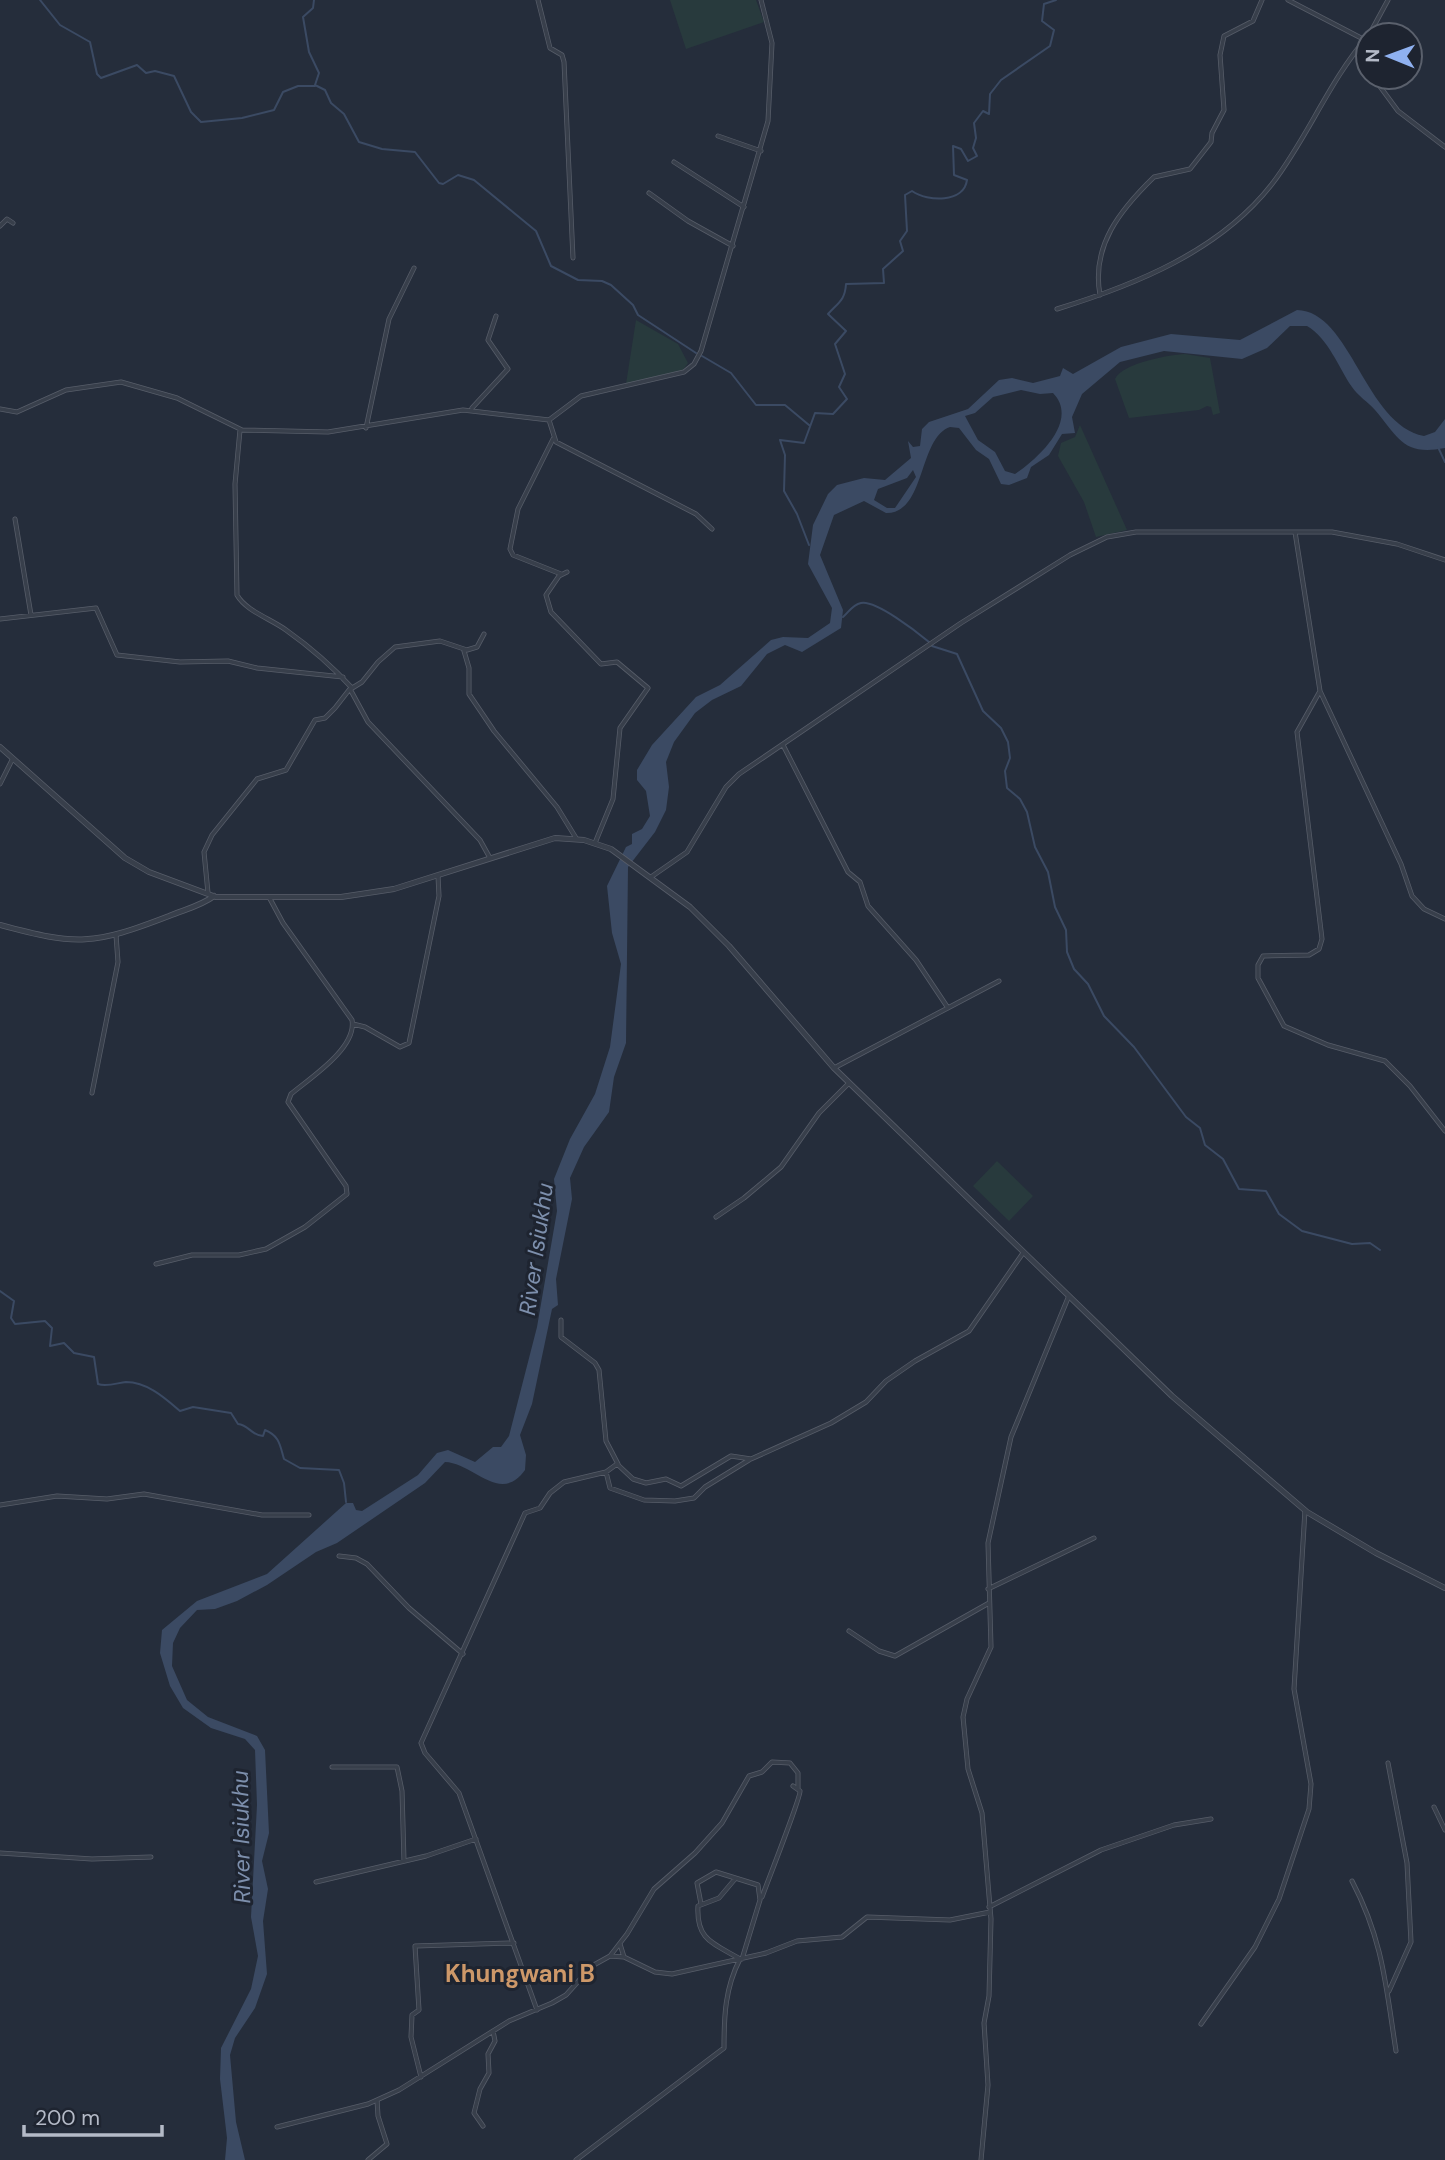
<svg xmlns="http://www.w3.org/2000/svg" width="1445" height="2160" font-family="'DM Sans',sans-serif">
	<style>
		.green { fill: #283a3d }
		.water { fill: #3b4a63; fill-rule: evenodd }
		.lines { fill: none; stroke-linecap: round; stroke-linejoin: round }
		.stream { stroke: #3b4a63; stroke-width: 2 }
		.minor-casing { stroke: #575d69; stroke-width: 5 }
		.tertiary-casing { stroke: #575d69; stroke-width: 6 }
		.minor { stroke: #383f4b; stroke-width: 3.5 }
		.tertiary { stroke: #383f4b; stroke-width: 4.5 }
		.labels { text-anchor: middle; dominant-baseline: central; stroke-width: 6; stroke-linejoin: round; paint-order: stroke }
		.water-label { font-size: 23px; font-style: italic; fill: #7d8fac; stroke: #1e2430 }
		.quarter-label { font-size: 24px; font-weight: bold; fill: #cd9869; stroke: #1e2430 }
	</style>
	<rect width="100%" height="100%" fill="#252d3b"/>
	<!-- green -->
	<path class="green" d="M670 0H756L764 22 686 49Z
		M636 320 678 344 688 363 683 370 626 384Z
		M1185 354 1210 358 1220 413 1213 415 1211 407 1207 406 1199 410 1129 418 1115 379C1123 363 1168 355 1185 354Z
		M1080 425 1127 530 1096 537 1084 502 1058 456 1061 443 1075 437Z
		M997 1161 1033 1196 1009 1221 973 1186Z"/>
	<!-- water -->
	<path class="water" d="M1297 310C1351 311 1365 425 1424 436L1435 432 1445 419V448C1403 456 1399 438 1375 410 1368 402 1358 396 1352 387 1338 367 1329 339 1307 326H1290L1267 348 1242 359 1164 351 1120 362 1082 394 1072 417 1075 433 1062 434 1049 455 1031 467 1027 478 1009 485 1001 484 989 459 976 450 959 428 950 427C918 438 926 514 886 513L864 501 834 515 820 555 843 610 841 628 802 652 785 645 767 654 741 686 712 700 695 713 674 742 666 762 669 787 666 810 655 832 628 867 626 1043 614 1077 609 1112 584 1147 570 1178 572 1199 556 1279 558 1305 552 1309 532 1404 520 1435 526 1455 525 1470C500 1505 474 1463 445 1462L425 1483 337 1543 316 1552 267 1585 237 1601 215 1609 197 1610 180 1628 173 1643 172 1666 187 1700 208 1717 257 1736 265 1750 269 1833 262 1861 268 1889 263 1921 267 1974 255 2008 235 2038 230 2055 236 2122 245 2160H225L227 2138 220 2079 221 2048 251 1989 258 1956 251 1917 257 1805 255 1750 245 1739 211 1728 183 1708 170 1686 160 1653 162 1630 197 1601 267 1574 346 1503H353L356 1510 362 1511 418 1475 437 1453 448 1450 475 1462 493 1447H501L509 1436 537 1327 557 1211 554 1179 570 1139 595 1094 610 1047 621 964 612 933 607 886 626 847 632 844V834L642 829 650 816 646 791 637 780V770L652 745 696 697 720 685 771 640 783 637 808 638 830 623 832 608 808 564 813 525 828 494 837 485 864 478 885 480 911 458 908 441 913 447 920 446 922 429 929 422 968 409 999 380 1012 378 1033 383 1060 376 1063 368 1073 374 1121 347 1171 334 1240 340ZM1021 390 1040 394 1053 393C1080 421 1037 459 1015 474L1005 471 995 452 978 440 965 416 975 413 993 397ZM913 470 916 477 895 508H887L874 500 878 489 907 478Z"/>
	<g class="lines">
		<!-- stream -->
		<path class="stream" d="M40 0 60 25 90 42 97 74 101 78 137 65 146 73 155 71 174 76 191 112 201 122 242 118 274 110 283 92 298 86H315
			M314 0 313 8 303 17 309 52 319 73 315 85 325 90 331 103 344 114 359 142 382 149 415 152 439 183 443 184 458 175 474 180 536 231 551 266 578 280 602 281 611 285 633 305 638 315 696 353
			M702 356 731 373 756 405H785L809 425
			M1438 447 1445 462
			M809 545 797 514 784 491 785 455 780 440 804 443 815 413 833 414 847 399 839 387 845 374 835 344 846 331 828 314C839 302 845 300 846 284L884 283 883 269 903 251 900 241 907 231 905 195 912 191C928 202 964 203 967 180L954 175 953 146 961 149 968 161 977 156 973 148 976 138 974 123 983 111 989 114 990 94 1001 80 1050 46 1054 30 1042 21 1044 4 1056 0
			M843 617C849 612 852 605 861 603 876 600 917 632 929 642
			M932 646 957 654 983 711 1001 728 1008 742 1010 758 1005 771 1007 788 1020 799 1027 812 1035 847 1048 872 1055 907 1066 930 1067 952 1074 969 1088 984 1104 1016 1134 1047 1186 1117 1200 1128 1205 1145 1223 1159 1239 1189 1266 1191 1279 1214 1302 1231 1352 1244 1370 1243 1380 1250
			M0 1291 14 1301 11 1318 15 1324 45 1321 52 1328 50 1346 64 1343 74 1353 94 1357 98 1384C107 1387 117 1383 126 1382 148 1382 166 1399 180 1411L193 1407 231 1413 238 1424C249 1425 252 1436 263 1436L265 1430C280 1436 280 1446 284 1459L300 1468 339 1470 344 1483 346 1502"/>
		<!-- minor casing -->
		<g class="minor-casing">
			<path id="minor" d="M538 0 550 48 562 55 564 62 573 258
				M1288 0 1365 40 1368 63
				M1369 35 1388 0
				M1373 77 1398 111 1445 147
				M718 136 761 151
				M674 162 744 207
				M649 193 688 221 733 246
				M0 226 7 219 13 223
				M1100 295C1091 246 1120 210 1154 177L1190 169 1211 142 1212 133 1224 110 1220 55 1224 36 1253 21 1262 0
				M1057 309C1135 285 1220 251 1272 184 1308 137 1329 81 1368 36
				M472 408 508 369 488 340 496 316
				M0 409 17 412 66 390 121 382 177 398 242 430 328 432 463 410 549 420 581 396 684 372 694 364 701 351 768 121 772 43 761 0
				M549 420 556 442 696 514 712 529
				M366 428 389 319 414 268
				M240 430 235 484 237 595C246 611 271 619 286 630 310 647 332 666 352 688
				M553 439 518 509 510 549 513 555 561 574
				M15 519 31 615
				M1295 532 1320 691 1401 864 1412 896 1424 909 1445 919
				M567 572 559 576 546 595 551 612 601 664 617 662 648 688 620 728 613 799 595 843
				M0 619 96 608 117 655 180 662 228 661 257 668 343 677
				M464 651 469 668V694L494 731 557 807 576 838
				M350 689 368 722 480 840 490 858
				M1320 691 1297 732 1322 939 1319 949 1309 955 1263 956 1258 965V978L1284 1026 1328 1045 1385 1061 1410 1086 1445 1131
				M783 745 848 872 860 882 868 906 916 960 948 1008
				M0 784 12 760
				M651 877 687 852 726 787 739 774 961 623 1070 555 1107 537 1136 532H1332L1397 544 1445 560
				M208 893 204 852 212 835 257 779 286 770 315 720 325 718 335 708 349 690 362 682 378 662 395 647 440 641 467 650 477 647 484 634
				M353 1024 365 1027 400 1047 409 1043 439 896 438 876
				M834 1068 999 981
				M92 1093 118 962 116 935
				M716 1217 744 1198 781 1167 819 1113 849 1083
				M156 1264 192 1255H239L266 1249 305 1227 347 1194 346 1186 288 1102 291 1094C310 1078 357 1048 352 1020L283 923 269 897
				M561 1320V1337L595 1363 599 1370 606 1441 618 1464
				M606 1472 610 1488 644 1500 675 1501 694 1498 705 1487 749 1460
				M0 1505 57 1496 107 1499 144 1494 262 1515H309
				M339 1556 356 1558 367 1564 409 1608 463 1654
				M988 1589 1094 1538
				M849 1631 879 1651 895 1656 989 1603
				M1388 1763 1407 1863 1411 1942 1389 1991
				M332 1767H397L402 1791 404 1861
				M1434 1807 1445 1830
				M0 1853 92 1859 151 1857
				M1352 1881C1383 1940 1386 1987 1396 2051
				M316 1882 426 1856 476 1839
				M762 1897C767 1883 801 1797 800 1791L793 1786
				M701 1904 697 1883 716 1872 758 1885 760 1900 742 1959
				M989 1907 1101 1850 1174 1825 1211 1819
				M620 1944 624 1957
				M610 1956 627 1934 654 1889 695 1853 722 1823 749 1776 762 1772 772 1762 790 1763 798 1773V1788
				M537 2010 459 1793 425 1753 421 1743 525 1513 540 1508 550 1493 564 1482 606 1472 617 1464 633 1479 646 1483 666 1479 681 1486 731 1456 751 1459 831 1423 866 1402 886 1381 915 1361 969 1331 1023 1253
				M1201 2024 1255 1947 1279 1899 1309 1809 1311 1784 1294 1689 1305 1510
				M421 2077 411 2037 412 2015 419 2010 415 1946 514 1943
				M483 2126 474 2113 480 2089 489 2073 488 2054 495 2041 493 2031
				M277 2127 368 2104 399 2090 509 2021 552 2003 566 1995 592 1966 610 1956 624 1957 655 1972 672 1974 766 1953 797 1941 842 1937 867 1917 950 1920 990 1912
				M368 2160 387 2144 378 2116 377 2100
				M576 2160 724 2048C724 2016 725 1988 740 1959 713 1943 696 1940 698 1906L719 1898 735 1879
				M981 2160 988 2085 984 2023 989 1996 991 1919 982 1813 968 1769 963 1717 967 1699 991 1647 988 1543 1011 1437 1068 1298"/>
		</g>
		<!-- tertiary casing -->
		<g class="tertiary-casing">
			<path id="tertiary" d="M0 747 125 858 149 872 216 897H341L394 889 555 838 584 840 611 849 690 907 729 946 834 1068 1172 1396 1307 1512 1376 1553 1445 1588
				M0 925C77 946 94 945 169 916 183 910 201 906 214 896"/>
		</g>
		<!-- minor -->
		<use href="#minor" class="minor"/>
		<!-- tertiary -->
		<use href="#tertiary" class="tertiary"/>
	</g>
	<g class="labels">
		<!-- water labels -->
		<g class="water-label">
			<text transform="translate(536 1249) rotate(-82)">River Isiukhu</text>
			<text transform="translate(241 1837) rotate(-91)">River Isiukhu</text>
		</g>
		<!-- quarter labels -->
		<g class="quarter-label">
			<text x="520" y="1973">Khungwani B</text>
		</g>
	</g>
	<!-- north arrow -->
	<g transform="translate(1389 56) rotate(271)"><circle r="33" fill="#1e2430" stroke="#5a606c" stroke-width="2"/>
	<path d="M0-5L12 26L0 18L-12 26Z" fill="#8fb1f0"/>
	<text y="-10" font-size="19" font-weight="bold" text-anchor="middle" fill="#b4bac7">N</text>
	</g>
	<!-- scale -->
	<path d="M24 2125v10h138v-10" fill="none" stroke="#b4bac7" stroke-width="3.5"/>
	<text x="35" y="2125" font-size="21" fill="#b4bac7" stroke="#1e2430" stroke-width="5" paint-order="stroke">200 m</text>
</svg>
